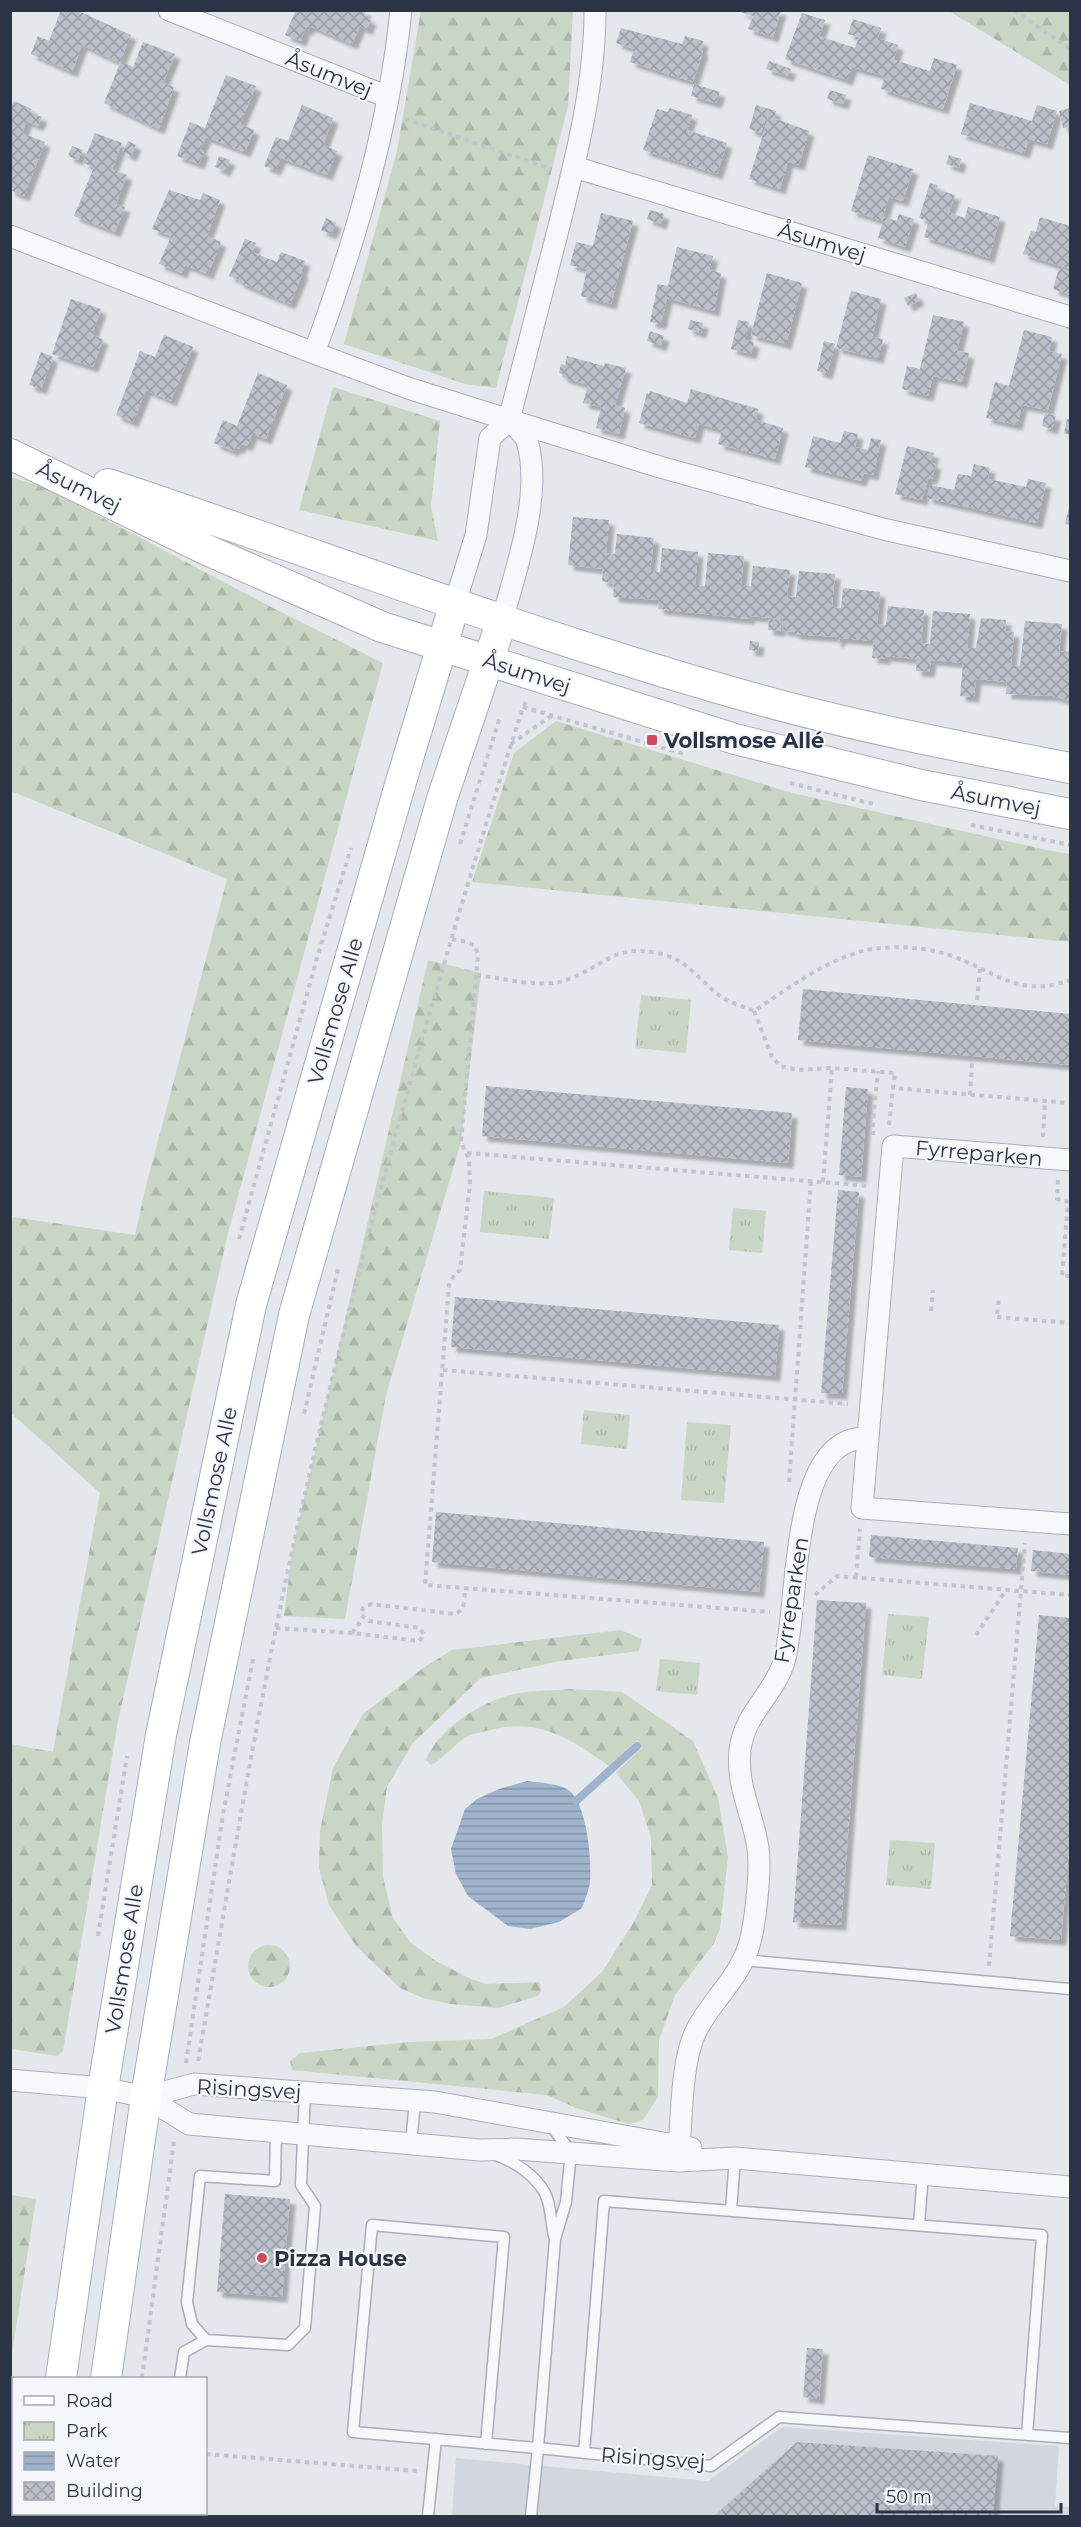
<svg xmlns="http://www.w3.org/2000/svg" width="1081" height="2527" font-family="Montserrat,sans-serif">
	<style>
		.built { fill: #d2d6de }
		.forest { fill: url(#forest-firs) }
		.park { fill: url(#park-tufts) }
		.water { fill: url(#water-rules) }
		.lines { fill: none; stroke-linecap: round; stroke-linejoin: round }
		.stream { stroke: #9fb4cc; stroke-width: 8 }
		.building { fill: url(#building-cross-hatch); filter: url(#shadow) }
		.lane-casing { stroke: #a9aeb7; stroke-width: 13 }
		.street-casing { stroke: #a9aeb7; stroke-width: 23 }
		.secondary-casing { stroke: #a9aeb7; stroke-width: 32 }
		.path { stroke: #c2c5cb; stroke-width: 4; stroke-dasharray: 4.5 4.5; stroke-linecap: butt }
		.lane { stroke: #f7f8fa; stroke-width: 10 }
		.street { stroke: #f7f8fa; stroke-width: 21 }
		.secondary { stroke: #fff; stroke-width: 30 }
		.poi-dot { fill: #d1495b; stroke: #f4f6f9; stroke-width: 2 }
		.labels { text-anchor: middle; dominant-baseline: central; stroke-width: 4.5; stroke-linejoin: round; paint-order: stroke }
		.street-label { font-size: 21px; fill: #2b3445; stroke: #f4f6f9 }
		.poi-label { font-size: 21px; font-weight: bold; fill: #2b3445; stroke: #f4f6f9; text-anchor: start }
	</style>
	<defs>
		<pattern id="forest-firs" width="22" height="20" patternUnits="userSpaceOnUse" patternTransform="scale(1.5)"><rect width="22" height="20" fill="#c9d6c5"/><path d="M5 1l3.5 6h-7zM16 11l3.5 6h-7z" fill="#adb8ab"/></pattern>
		<pattern id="park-tufts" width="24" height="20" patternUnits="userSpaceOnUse" patternTransform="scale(1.5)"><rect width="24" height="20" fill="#c9d6c5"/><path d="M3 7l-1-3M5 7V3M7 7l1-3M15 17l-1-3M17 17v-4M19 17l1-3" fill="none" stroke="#adb8ab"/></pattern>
		<pattern id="water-rules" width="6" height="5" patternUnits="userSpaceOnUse" patternTransform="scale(1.5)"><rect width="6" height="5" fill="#9fb4cc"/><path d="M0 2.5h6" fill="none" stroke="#8293a7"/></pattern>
		<pattern id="building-cross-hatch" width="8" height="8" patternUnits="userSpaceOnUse" patternTransform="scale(1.5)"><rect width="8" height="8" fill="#bbc0ca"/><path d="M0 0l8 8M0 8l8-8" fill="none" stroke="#989da6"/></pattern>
		<filter id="shadow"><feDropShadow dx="5.5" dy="5.5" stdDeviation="1.5" flood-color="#0004"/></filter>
	</defs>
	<rect width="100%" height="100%" fill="#e4e7ec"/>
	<!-- built -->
	<path class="built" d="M782 2427 1059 2446 1055 2506 1070 2507V2516H452L456 2458 708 2481Z"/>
	<!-- forest -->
	<path class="forest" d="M421 10 573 11 568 106 496 388 465 384 344 344 397 151Z
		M949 11H1070V85Z
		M333 387 440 421 431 506 438 541 299 510Z
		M11 477 44 487 273 608 383 663 228 1233 118 1721 63 2051 58 2056 11 2049V1744L53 1752 100 1493 11 1413V1224L13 1217 135 1235 145 1190 227 879 11 791Z
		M556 721 792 793 1047 850 1070 854V942L472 882 514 753Z
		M428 960 481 973 461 1142 386 1395 345 1619 284 1616 292 1551Z
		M621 1630 642 1639 639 1651 560 1661 481 1678 413 1743 387 1787 382 1824 383 1877 393 1918 411 1943 436 1961 471 1979 486 1984 540 1982 541 1991 538 1996 498 2008 450 2004 423 1998 400 1988 356 1946 329 1905 319 1868 320 1831 333 1768 363 1714 423 1668 452 1650Z
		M570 1689 622 1692 693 1741 718 1798 728 1857 720 1929 714 1943 675 1995 659 2040 658 2097 643 2120 629 2124 576 2108 547 2095 292 2070 290 2061 300 2053 409 2042 491 2039 564 2007 602 1972 635 1920 652 1885 651 1838 639 1801 616 1773 642 1747 637 1740 609 1766C571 1739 539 1717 490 1730 483 1732 474 1733 468 1736 456 1743 446 1755 435 1763L431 1765 426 1760C437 1729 483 1701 514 1694 532 1690 552 1691 570 1689Z
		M248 1966a21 21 0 1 1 42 0a21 21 0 1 1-42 0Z
		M11 2195 36 2199 11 2360 10 2195Z"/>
	<!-- park -->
	<path class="park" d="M641 995 691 1000 686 1053 635 1048Z
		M484 1191 554 1198 549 1239 480 1232Z
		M733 1208 766 1211 762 1253 729 1250Z
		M584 1410 630 1415 627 1449 581 1444Z
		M687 1422 731 1425 724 1503 681 1500Z
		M888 1614 929 1617 922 1679 882 1675Z
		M660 1659 700 1663 697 1695 656 1691Z
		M890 1840 935 1843 931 1889 886 1885Z"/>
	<!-- water -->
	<path class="water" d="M527 1781C540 1783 561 1783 571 1792 587 1808 592 1860 590 1882 589 1890 585 1900 582 1908L559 1922 530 1929 508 1926 468 1896 456 1874 451 1849 465 1809 477 1799 499 1789Z"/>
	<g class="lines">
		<!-- stream -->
		<path class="stream" d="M576 1801 637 1746"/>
	</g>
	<!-- building -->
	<path class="building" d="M61 10H76L131 35 120 61 133 67 143 42 175 54 163 83 174 87 159 129 104 103 120 63 82 45 72 72 31 54 38 36 49 41Z
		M296 10H366L364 16 371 20 367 30 360 26 352 44 310 26 308 30 305 29 301 41 285 35Z
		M781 10 773 37 748 29 753 16 738 11Z
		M802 13 825 20 819 36 855 48 859 37 848 34 853 19 881 28 878 38 898 45 894 60 930 71 934 58 957 65 943 109 881 89 885 76 852 67 847 80 785 59Z
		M621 28 682 44 685 36 703 41 701 50 703 51 693 82 630 62 634 49 616 43Z
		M769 61 791 69 788 76 766 69Z
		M226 75 256 86 240 124 254 130 245 152 206 137 200 150 204 151 199 164 177 156 190 122 205 128Z
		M694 84 720 92 716 103 691 96Z
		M830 90 846 95 843 104 827 99Z
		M14 101 32 109 30 112 42 117 38 126 27 121 22 133 45 142 24 196 10 190 12 133 10 132V109Z
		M970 103 1032 121 1037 105 1057 111 1047 144 1029 139 1024 153 961 134Z
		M302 105 333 118 323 145 337 151 327 175 281 158 275 170 264 166 276 137 288 141Z
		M756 105 776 111 774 118 809 131 799 165 788 162 780 189 749 179 768 118H766L761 133 749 129Z
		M669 108 692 115 687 130 727 143 717 174 643 150 657 109 668 112Z
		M1070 108V127L1063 128 1059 111Z
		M95 133 122 143 112 169 127 175 116 204 125 207 115 232 74 216 94 167 83 163Z
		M128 141 136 145 131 156 123 152Z
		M72 146 83 150 78 160 68 156Z
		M868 155 913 169 903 201 889 197 883 217 897 221 899 214 914 219 905 247 878 238 883 221 851 211Z
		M949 155 961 159 959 168 946 164Z
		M219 156 230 160 225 171 215 167Z
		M930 183 938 185 936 191 939 192V190L955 195 949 212 932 207 965 218 968 207 1000 217 989 258 924 237 929 221 919 218Z
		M169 190 200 200 203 193 220 200 207 236 221 242 208 274 185 265 182 273 159 264 171 236 152 229Z
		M650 210 664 214 661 224 647 219Z
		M601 213 633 221 611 304 581 296 587 269 570 265 576 242 593 246Z
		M1040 217 1070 226V269L1023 254 1031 231 1036 232Z
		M326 218 336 223 331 234 321 230Z
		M245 239 256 243 252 252 277 262 281 252 305 261 301 271 303 273 290 304 238 282 239 280 229 276Z
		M677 247 713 256 709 270 721 273 714 311 667 298 661 324 650 322 658 284 668 286Z
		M1059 268 1070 272V295L1053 289Z
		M767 273 802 283 786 344 751 335Z
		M851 291 881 299 872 337 883 339 878 358 836 348Z
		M916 293 919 300 908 306 904 298Z
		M71 299 101 309 92 335 103 339 93 367 52 354Z
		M933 315 964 322 957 351 969 353 962 382 933 376 928 396 902 389 907 366 920 369Z
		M690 320 703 323 701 333 688 329Z
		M738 320 749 322 745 340 754 342 751 354 731 349Z
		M1024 330 1052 337 1049 351 1062 354 1048 410 1022 405 1017 425 986 418 995 382 1009 386Z
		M650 331 664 336 661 346 647 341Z
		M164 335 193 347 171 401 146 390 133 422 116 415 140 351 155 357Z
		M824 341 835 344 827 374 817 371Z
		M41 352 53 357 41 389 29 385Z
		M567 356 604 366 605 363 626 368 615 405 625 408 619 434 596 428 601 407 583 403 588 385 562 377 563 374 559 373 561 364 565 365Z
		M258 373 287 385 266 439 252 434 247 446 241 444 239 449 235 447 233 451 214 443 223 420 237 426Z
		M691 389 758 409 756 420 783 428 775 459 718 444 722 430 699 424 695 438 639 423 647 393 649 394 650 391 687 403Z
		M1045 413 1056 416 1052 429 1042 426Z
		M1067 419 1070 420V435L1064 433Z
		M844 431 858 434 855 447 868 450 871 438 881 440 873 475 864 473 861 481 805 467 813 436 840 443Z
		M907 446 934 453 931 463 936 464 932 479 928 478 922 500 895 494Z
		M974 464 990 468 988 479 1026 487 1028 479 1046 483 1037 523 927 498 930 485 954 490 958 474 971 476Z
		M1070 503V525L1065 524Z
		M573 517 609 520 606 553 615 554 617 534 654 538 650 571 660 572 662 548 698 552 695 585 705 586 708 553 744 556 741 585 751 586 753 566 790 570 787 596 796 597 799 571 835 574 832 607 841 608 843 588 880 592 877 624 886 625 888 606 924 610 921 643 930 644 933 611 970 614 967 648H976L981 618 1006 620 1005 631 1014 632 1011 665 1020 666 1025 621 1062 624 1059 652 1070 651V701L1053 696 1006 694 1007 682 976 679 974 697 960 696 963 663 931 660 929 672 916 671 917 659 885 656V659L872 658 874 641 840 638 839 642H836V637L794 634 795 632 782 630 783 619 750 616 749 619 658 609 659 600 613 597 614 584 602 581 603 569 568 565Z
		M769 619 781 620 780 631 768 630Z
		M750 641 759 642 758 651 749 650Z
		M803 989 1070 1014V1065L798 1040Z
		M486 1086 792 1113 788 1163 482 1136Z
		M846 1087 868 1089 861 1177 839 1175Z
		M838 1190 859 1192 842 1394 821 1393Z
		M455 1297 779 1325 775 1376 451 1347Z
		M436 1512 764 1542 759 1592 432 1562Z
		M871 1535 1018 1548 1016 1569 869 1557Z
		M1033 1550 1070 1554V1575L1031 1571Z
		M817 1600 866 1603 841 1925 793 1922Z
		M1039 1615 1070 1618V1836L1061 1940 1010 1936Z
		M225 2194 290 2199 282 2297 217 2292Z
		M807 2348 823 2349 819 2399 803 2397Z
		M797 2442 998 2456 993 2516H714Z"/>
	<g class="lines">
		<!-- lane casing -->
		<g class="lane-casing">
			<path id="lane" d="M743 1960 1070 1989
				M549 2123 571 2152 566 2202 555 2239 538 2448 711 2466 779 2417 1070 2438
				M276 2131 275 2181 200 2176 187 2302 192 2324 206 2340 288 2345 305 2328 315 2206 301 2185 305 2092
				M411 2144 415 2101
				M496 2155C515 2162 535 2175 545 2193 551 2205 551 2223 554 2236
				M731 2210 735 2158
				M919 2225 923 2173
				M180 2378 184 2352 206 2340
				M486 2444 504 2237 372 2225 353 2432 538 2448 531 2516
				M584 2453 604 2201 1042 2235 1027 2435
				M428 2516 436 2439"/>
		</g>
		<!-- street casing -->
		<g class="street-casing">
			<path id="street" d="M169 10 388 97
				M574 167 1070 317
				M10 236 314 353 408 388 509 420 660 467 883 529 1070 571
				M314 353C355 242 389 129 401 10
				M455 603 476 535 490 438 509 420C525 356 542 293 558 230 576 158 595 85 595 10
				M502 620C516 570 543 493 527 441 524 433 515 426 509 420
				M1070 1160 893 1146 862 1508 1070 1524
				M10 2080 103 2088 146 2097 189 2124 480 2150 516 2149 678 2161 735 2158 1070 2187
				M146 2097 194 2084 435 2102 691 2148
				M678 2161C682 2124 680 2064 696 2031 712 1999 743 1975 751 1938 756 1916 761 1869 758 1848 753 1814 736 1786 740 1750 744 1714 774 1694 784 1662 800 1610 787 1434 868 1438"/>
		</g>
		<!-- secondary casing -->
		<g class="secondary-casing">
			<path id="secondary" d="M10 454 207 550 382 627 735 739 921 785 1070 814
				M108 484C325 556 539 639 760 700 862 728 966 748 1070 768
				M61 2378 103 2088 161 1735 251 1305 400 785 455 603
				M106 2378 146 2097 205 1743 294 1315 442 799 502 620
				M46 2516V2514
				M91 2516V2514"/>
		</g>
		<!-- path -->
		<path class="path" d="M1014 10 1070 49
			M405 119 551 169
			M523 707 684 754
			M511 744 551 716
			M790 783 873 804
			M971 825 1070 845
			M460 844 500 717
			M452 939 467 942 475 946 478 955 461 1142 469 1159 470 1184 460 1270 454 1275 449 1285 425 1585 770 1612
			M477 975C500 978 541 988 563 981 607 967 611 941 665 955 688 961 702 983 720 996 729 1003 743 1006 754 1011 789 988 837 951 881 948 902 946 928 948 949 955 996 971 1018 999 1070 980
			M977 1000 980 969
			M754 1011 772 1057 780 1066 798 1070 832 1068 895 1073 893 1088 1070 1103
			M970 1095 972 1063
			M889 1125 893 1088
			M875 1133H872L878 1071
			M1043 1137 1045 1101
			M467 1153 869 1186
			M1058 1180 1057 1199 1068 1202 1062 1276H1070
			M823 1182 832 1068
			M239 1239 317 958 351 848
			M931 1311 933 1290
			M997 1314 999 1297
			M997 1317 1070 1323
			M443 1370 848 1404
			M304 1414 338 1269
			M789 1482 811 1180
			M856 1577 860 1529
			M815 1595 837 1576 1070 1595
			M276 1628 352 1633 419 1641 424 1635 420 1628 369 1621 361 1615 363 1608 371 1604 455 1614C466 1610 464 1598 465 1589
			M352 1633 363 1618
			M976 1635 1006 1590
			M98 1936 127 1756
			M989 1966 1025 1543
			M198 2061C228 1891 255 1721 292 1552 355 1266 434 985 523 707L527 700
			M186 2063 223 1814 253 1659
			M142 2378 174 2141
			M206 2454 417 2471
			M130 2516V2514"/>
		<!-- lane -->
		<use href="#lane" class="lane"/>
		<!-- street -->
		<use href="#street" class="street"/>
		<!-- secondary -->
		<use href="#secondary" class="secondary"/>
	</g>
	<!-- markers -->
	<g class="poi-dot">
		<rect x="646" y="734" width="12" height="12" rx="3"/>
		<circle cx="262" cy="2258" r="6"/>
	</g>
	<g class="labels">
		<!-- street labels -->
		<g class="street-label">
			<text transform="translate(329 74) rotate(22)">Åsumvej</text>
			<text transform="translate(822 242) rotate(17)">Åsumvej</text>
			<text transform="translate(79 487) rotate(26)">Åsumvej</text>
			<text transform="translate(527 673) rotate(18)">Åsumvej</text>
			<text transform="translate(996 800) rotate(11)">Åsumvej</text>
			<text transform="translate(335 1011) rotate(-74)">Vollsmose Alle</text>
			<text transform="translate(979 1153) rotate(5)">Fyrreparken</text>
			<text transform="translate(214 1481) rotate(-78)">Vollsmose Alle</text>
			<text transform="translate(791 1600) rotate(-81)">Fyrreparken</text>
			<text transform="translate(124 1959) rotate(-81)">Vollsmose Alle</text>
			<text transform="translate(249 2089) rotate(3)">Risingsvej</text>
			<text transform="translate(653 2458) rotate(4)">Risingsvej</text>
		</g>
		<!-- poi labels -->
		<g class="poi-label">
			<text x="664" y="740">Vollsmose Allé</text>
			<text x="274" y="2258">Pizza House</text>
		</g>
	</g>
	<!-- border -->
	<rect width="1081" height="2527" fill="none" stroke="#2b3445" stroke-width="24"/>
	<!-- legend -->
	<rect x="12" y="2377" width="195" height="138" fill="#f4f6f9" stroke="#a4a8b1" stroke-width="1.5"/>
	<rect x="24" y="2396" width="30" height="9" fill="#ffffff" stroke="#a4a8b1" stroke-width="1.5"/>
	<text x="66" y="2407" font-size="18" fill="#2b3445">Road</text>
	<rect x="24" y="2422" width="30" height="18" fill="url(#park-tufts)" stroke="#a4a8b1" stroke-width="1.5"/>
	<text x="66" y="2437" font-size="18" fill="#2b3445">Park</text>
	<rect x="24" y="2452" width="30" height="18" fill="url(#water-rules)" stroke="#a4a8b1" stroke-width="1.5"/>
	<text x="66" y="2467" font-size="18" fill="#2b3445">Water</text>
	<rect x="24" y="2482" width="30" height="18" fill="url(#building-cross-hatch)" stroke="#a4a8b1" stroke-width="1.5"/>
	<text x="66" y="2497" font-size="18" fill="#2b3445">Building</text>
	<!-- scale -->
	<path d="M877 2503v9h184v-9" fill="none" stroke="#2b3445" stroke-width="3"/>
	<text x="886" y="2503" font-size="18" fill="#2b3445" stroke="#f4f6f9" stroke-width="4.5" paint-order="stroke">50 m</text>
</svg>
